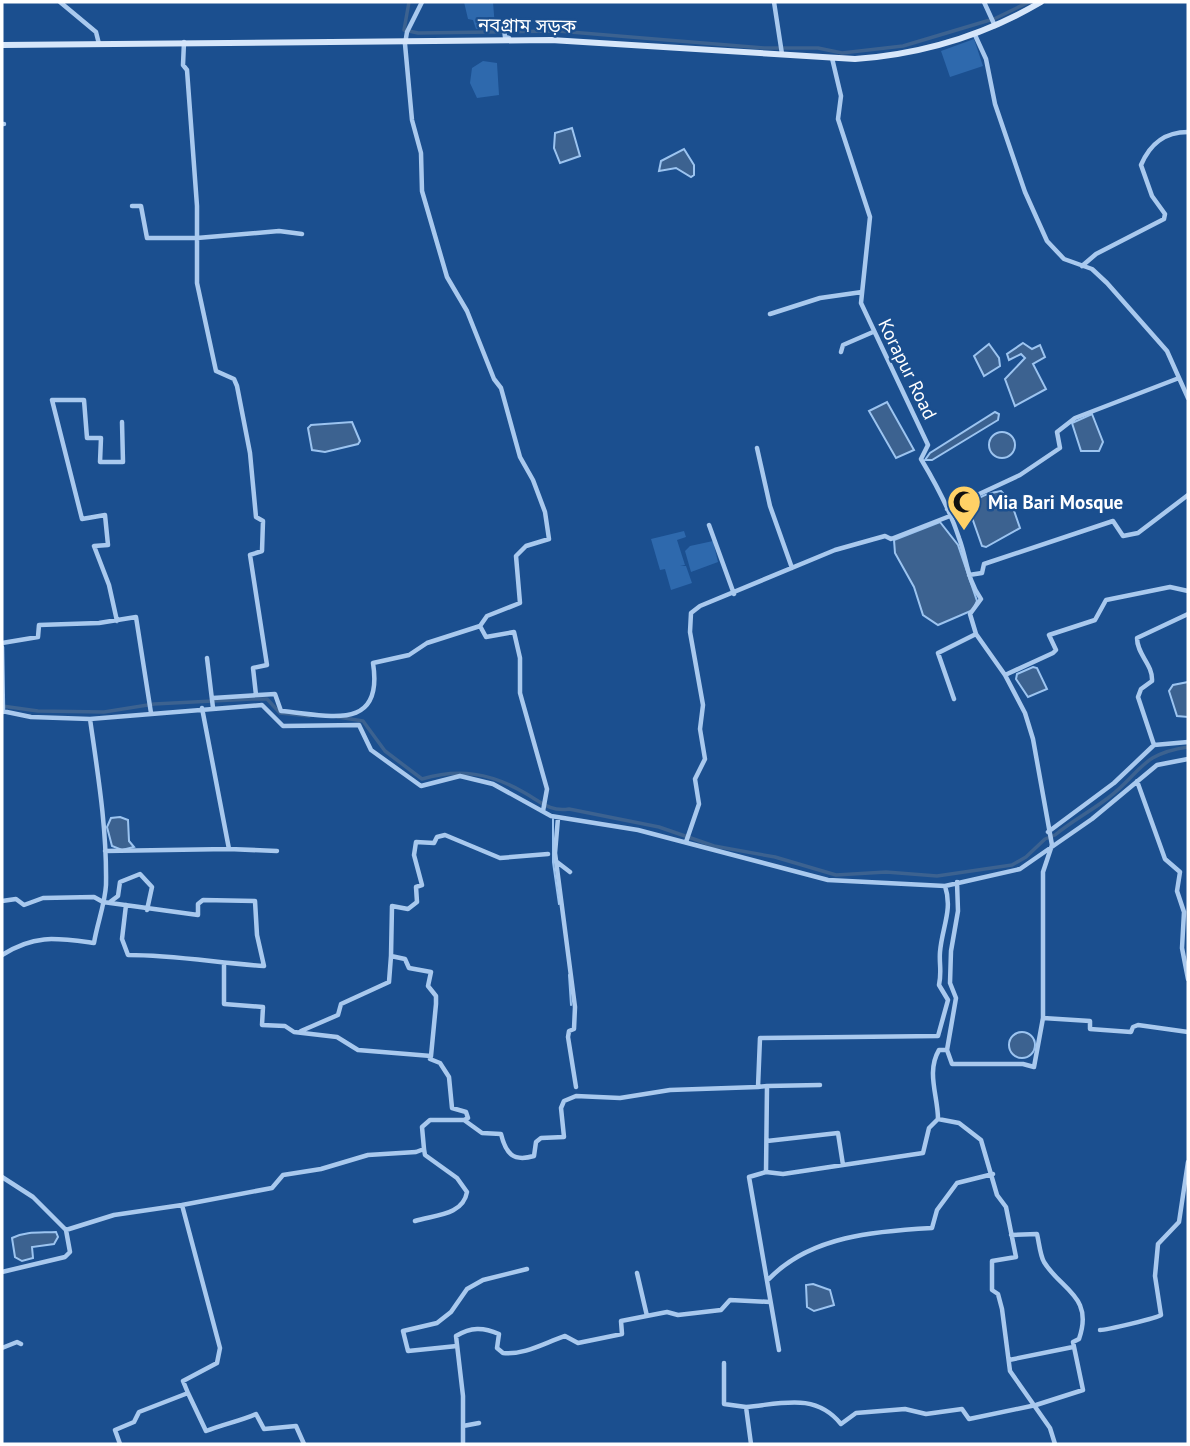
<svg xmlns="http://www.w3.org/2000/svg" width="1190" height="1446" font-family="'PT Sans','Noto Sans Bengali',sans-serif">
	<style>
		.green { fill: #2e69ad }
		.water { fill: #3c6290; stroke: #9cc4f0; stroke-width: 2 }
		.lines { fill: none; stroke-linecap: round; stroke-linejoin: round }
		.stream { stroke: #9cc4f0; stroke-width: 2 }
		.canal { stroke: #3c6290; stroke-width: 3.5 }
		.street { stroke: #a9c9ee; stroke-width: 4.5 }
		.secondary { stroke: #d6e6fa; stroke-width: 6 }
		.labels { text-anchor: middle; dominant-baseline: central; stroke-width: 5; stroke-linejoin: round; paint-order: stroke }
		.street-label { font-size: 19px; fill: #fff; stroke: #1b4f8f }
		.poi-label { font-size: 19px; font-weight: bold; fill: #fff; stroke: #1b4f8f; text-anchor: start }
	</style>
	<rect width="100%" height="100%" fill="#1b4f8f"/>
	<!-- green -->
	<path class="green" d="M464 2H493L495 27 476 29 473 20 468 19Z
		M974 39 983 66 950 77 941 51Z
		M483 61 497 63 499 95 477 98 470 83 472 68Z
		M684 531 686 537 677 540 685 565 680 566H686L692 583 671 590 665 569 660 570 651 539Z
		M713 541 718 562 691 572 685 551 690 546Z"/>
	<!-- water -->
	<path class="water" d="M572 128 580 156 560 163 554 148 555 133Z
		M684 149 694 165V175L691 177 676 168 659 171 661 161Z
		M1023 343 1032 349 1040 345 1045 357 1033 364 1046 389 1015 406 1005 379 1025 358 1021 354 1009 360 1007 354Z
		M989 344 999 358 1000 366 984 376 974 356Z
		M887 402 914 450 896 458 869 411Z
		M995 412 999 414 998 420 932 460H925L930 453Z
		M1092 414 1103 442 1099 451H1081L1072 423Z
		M352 422 360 441 358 444 325 452 312 450 308 428 311 425Z
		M989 445a13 13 0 1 1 26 0a13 13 0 1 1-26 0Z
		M1001 491 1011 502 1020 528 986 547 982 546 969 509C974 497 988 493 1001 491Z
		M940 522 958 545 977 601 973 610 938 625 923 615 914 587 895 553 894 540Z
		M1033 667 1037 668 1047 689 1028 697 1016 679 1017 674Z
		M1188 682V717L1177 716 1169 691 1173 685Z
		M120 817 128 820 129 841 134 847 122 850 112 846 107 827 111 818Z
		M1009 1045a13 13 0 1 1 26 0a13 13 0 1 1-26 0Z
		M56 1232 58 1237 54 1244 32 1247 33 1258 22 1261 15 1257 12 1238C26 1231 41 1233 56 1232Z
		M813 1284 830 1290 834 1305 814 1311 807 1307 806 1285Z"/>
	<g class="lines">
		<!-- stream -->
		<path class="stream" d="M553 819V862L559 904
			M569 975 571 1005"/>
		<!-- canal -->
		<path class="canal" d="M409 2 404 30 418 33 558 31 764 48H818L842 53 903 46 990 20
			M994 19 1029 2
			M2 706 38 711 104 712 154 704 252 699H267L280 713 309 716
			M338 717 363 721 385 751 422 779C459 768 491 773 525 793 541 802 550 812 569 809L659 827 714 846 775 857 836 875 886 872 937 876 1012 865 1026 857 1045 839 1055 835C1072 821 1091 811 1108 798 1142 772 1140 754 1188 747"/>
		<!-- street -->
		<path class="street" d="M60 2 96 32 99 44
			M774 2 782 54
			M984 2 995 26
			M504 29 505 37 509 38
			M975 35 986 59 995 104 1025 192 1047 241 1064 259 1092 269 1107 283 1167 351 1188 398
			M184 42 183 65 187 70 197 206V283L216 371 234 379 237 386 250 453 256 517 263 521 262 551 250 555 267 665 253 668 256 695
			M832 58 841 96 838 119 870 217 861 303 928 445 921 459C936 484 950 510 959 538 967 559 967 580 981 599L970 614 976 634 1005 675 1025 713 1033 739 1052 845 1043 872V1018L1034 1067 1023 1064H952L947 1050
			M2 124H4
			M132 206H141L147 238H197L279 231 302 234
			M1082 266 1096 254 1164 219 1165 214 1152 196 1141 165C1150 144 1164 132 1188 132
			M770 314 820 298 862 292
			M841 352 843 345 873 332
			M757 448 770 506 792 568
			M947 509 1020 475 1060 448 1057 432 1075 418 1179 378
			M709 525 734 594
			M969 575 982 573 984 564 1113 521 1123 536 1138 533 1188 495
			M117 621 109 585 94 546 108 545 105 515 82 519 52 400H84L87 438H101L100 462H123L122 422
			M480 626 486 637 514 632 520 658V693L547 789 543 811
			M2 643 38 637 39 625 99 623 136 617 151 713
			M2 647 3 712
			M207 658 213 708
			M1005 675 1053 653 1056 650 1049 635 1095 620 1106 600 1170 587 1188 591
			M213 698 275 694 281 711C328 715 384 733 373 663L409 655 427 643 480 626 487 616 520 603 516 556 526 546 549 539 545 512 533 480 520 457 501 388 494 379 467 311 447 277 422 191 421 153 412 120 405 44 407 32 422 2
			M954 699 938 653 976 634
			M2 711 31 717 90 719 262 705 283 726 359 725 371 750 421 786 460 776 493 784 551 816 638 830 828 880 945 886 1020 869 1092 819 1157 765 1188 759
			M1154 745 1138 697 1141 689 1152 681C1153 664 1137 655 1137 638L1188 614
			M1137 781 1165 859 1180 872 1177 891 1184 912 1182 948 1188 979
			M558 818 555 853 575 1007 574 1029 569 1031 568 1037 576 1087
			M1048 832 1114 783 1154 745 1188 742
			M686 842 699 804 695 779 705 759 700 729 703 705 690 632 691 613 700 606 835 550 885 536 891 539 950 516
			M229 849 277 851
			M105 851 229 849 202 708
			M557 862 570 872
			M957 882 958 911 951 951 950 983 956 998 947 1050H939C926 1072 938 1096 938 1119L959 1123 981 1140 997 1195 1006 1207 1016 1257 992 1261V1290L998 1294 1002 1309 1010 1371 1050 1428 1055 1444
			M2 901 16 899 24 905 43 898 94 897 103 902 198 915V904L203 900 255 901 257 935 264 966C218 963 174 955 128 955L122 939 126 905
			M110 902 118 896 120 882 140 874 152 887 147 910
			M2 955C35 934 56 938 94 943 97 924 105 904 106 885 107 829 98 775 90 719
			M224 963V1004L263 1007 262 1025 285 1026 294 1032 337 1037 358 1050 431 1056 430 1059 440 1063 449 1077 452 1108 466 1112 468 1118 464 1120
			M1043 1018 1090 1021V1029L1131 1032 1133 1027 1138 1025 1188 1032
			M301 1031 338 1015 341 1004 389 982 391 956
			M431 1056 436 1004V996L428 986 431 972 409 968 405 959 391 956 392 906 408 909 417 902 416 887 422 885 414 855 416 842 434 843 437 837 445 835 500 858 548 854
			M767 1086 820 1085
			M758 1087 767 1086 766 1172 749 1177 779 1350
			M767 1141 838 1133 843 1165
			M766 1172 783 1174 923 1153 929 1128 938 1119
			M2 1177 33 1197 66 1230 114 1215 182 1205 220 1348 217 1363 183 1381 188 1393
			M182 1205 272 1188 283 1175 321 1169 368 1155 416 1152 424 1149 422 1127 430 1120H464L482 1133 501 1134C506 1154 513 1162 534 1156L536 1142 541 1138 564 1137 561 1108 564 1101 576 1096 620 1098 670 1090 758 1087 760 1038 938 1036 948 1000 939 985C942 971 939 964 940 952 942 927 953 910 945 886
			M415 1221C433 1215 463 1216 467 1192L457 1178 425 1155 424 1149
			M2 1272 65 1257 70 1252 66 1230
			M637 1273 647 1316
			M769 1279C810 1236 876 1231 932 1228L937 1210 957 1183 993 1174
			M1100 1330C1107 1330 1157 1318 1161 1315L1155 1276 1158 1244 1179 1222 1188 1162
			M457 1346 408 1351 403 1331 437 1323 451 1312 467 1289 483 1280 527 1269
			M2 1348 17 1342 21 1344
			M1009 1360 1073 1347
			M724 1363V1404L746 1407
			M463 1426 479 1423
			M120 1444 115 1430 134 1422 139 1412 188 1393 206 1431C224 1424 240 1421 256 1414L264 1429 296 1426 304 1444
			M463 1444V1396L456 1336C471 1327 483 1327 499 1334L497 1348 503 1353C525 1355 544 1343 565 1336L578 1343 622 1334 621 1321 667 1312 678 1315 721 1310 730 1300 770 1302
			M751 1444 746 1407C781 1404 815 1392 841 1424L856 1413 905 1409 926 1414 962 1409 969 1419 1036 1405 1083 1390 1073 1342 1079 1339C1094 1296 1061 1290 1044 1262 1040 1255 1039 1242 1037 1234L1011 1235"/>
		<!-- secondary -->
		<path class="secondary" d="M2 45 551 40 855 59C923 54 983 36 1041 2"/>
	</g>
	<!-- icons -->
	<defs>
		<g id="mosque-pin" transform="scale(1.75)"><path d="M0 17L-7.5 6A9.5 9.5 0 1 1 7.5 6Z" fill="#ffd166" stroke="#1b4f8f"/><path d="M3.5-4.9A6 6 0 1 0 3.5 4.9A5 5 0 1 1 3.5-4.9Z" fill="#111"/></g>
	</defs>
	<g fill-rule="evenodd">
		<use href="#mosque-pin" x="964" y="502"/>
	</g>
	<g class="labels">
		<!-- street labels -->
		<g class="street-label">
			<text transform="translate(527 25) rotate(1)">নবগ্রাম সড়ক</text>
			<text transform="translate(908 369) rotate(64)">Korapur Road</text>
		</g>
		<!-- poi labels -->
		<g class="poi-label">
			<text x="988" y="502">Mia Bari Mosque</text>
		</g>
	</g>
	<!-- border -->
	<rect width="1190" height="1446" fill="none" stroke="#ffffff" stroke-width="7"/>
</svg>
